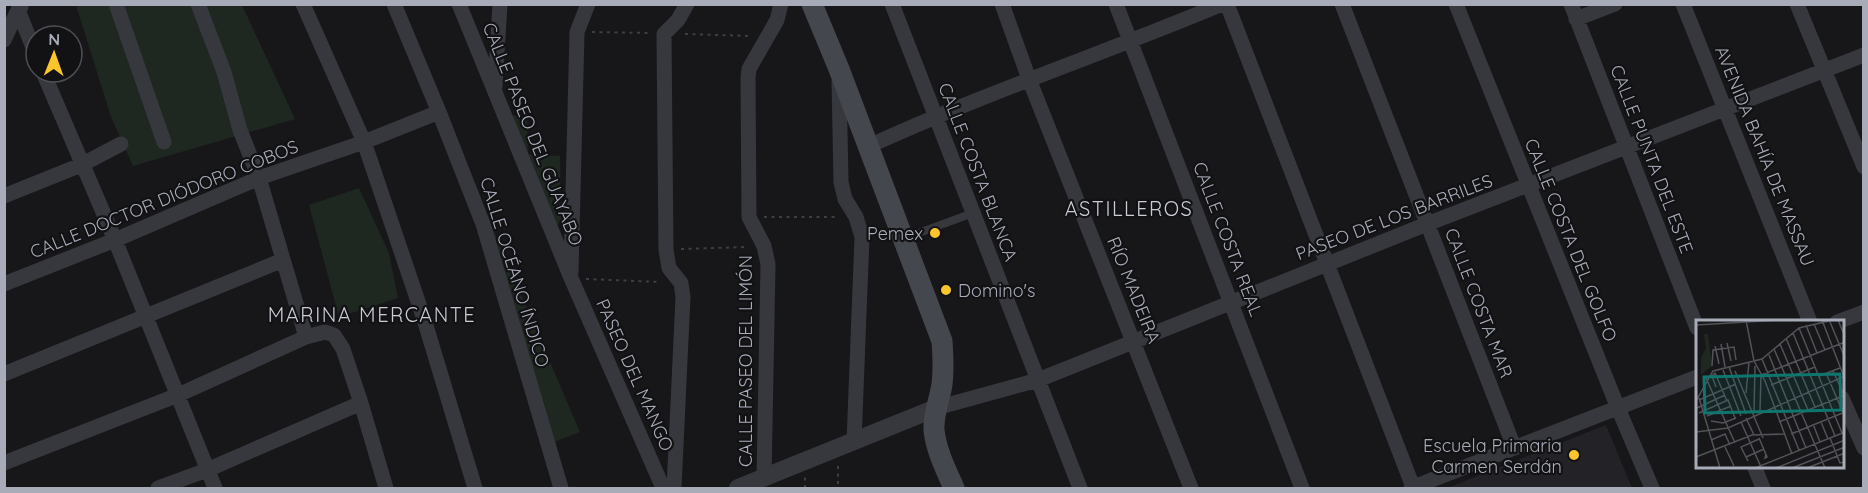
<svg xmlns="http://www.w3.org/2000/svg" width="1868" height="493" font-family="Quicksand,sans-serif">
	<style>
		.built { fill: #232226 }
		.green { fill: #1e2720 }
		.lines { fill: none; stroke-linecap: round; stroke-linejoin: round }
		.path { stroke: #3d3f45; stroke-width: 2; stroke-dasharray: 3 4.5; stroke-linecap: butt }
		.service { stroke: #37383e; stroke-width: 8 }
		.minor { stroke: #37383e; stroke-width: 15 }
		.tertiary { stroke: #37383e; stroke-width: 18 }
		.secondary { stroke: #45474e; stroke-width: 21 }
		.poi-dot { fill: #fcc52b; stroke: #121214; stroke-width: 2 }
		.labels { text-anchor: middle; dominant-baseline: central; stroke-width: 4.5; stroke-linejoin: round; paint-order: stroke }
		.street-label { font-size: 18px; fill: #a8acb9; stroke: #121214 }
		.poi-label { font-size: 18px; fill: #a8acb9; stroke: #121214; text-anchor: end }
		.neighbourhood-label { font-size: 20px; letter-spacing: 1.5px; fill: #c9ccd5; stroke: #121214 }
		.inset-road { fill: none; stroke: #515359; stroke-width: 1.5 }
		.view { fill: #0f766e; fill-opacity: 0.15; stroke: #0f766e; stroke-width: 3 }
		.inset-edge { fill: none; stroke: #a8acb9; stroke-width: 3 }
	</style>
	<rect width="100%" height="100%" fill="#171719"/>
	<!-- built -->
	<path class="built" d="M1606 425 1632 488H1445L1452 486Z"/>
	<!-- green -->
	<path class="green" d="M76 5H242L295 119 133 166 111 117Z
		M499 115 527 116 528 154 560 156 561 220 557 226Z
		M359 188 389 253 398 298 339 317 309 205Z
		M491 224 580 432 544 446 479 230Z"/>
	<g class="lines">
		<!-- path -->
		<path class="path" d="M592 32 649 33
			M685 34 751 36
			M764 217H839
			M681 249 747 247
			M586 279 661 282
			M838 466V488
			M805 488V476"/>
		<!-- service -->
		<path class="service" d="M905 238 973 213"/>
		<!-- minor -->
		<path class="minor" d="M116 4 164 142
			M198 4 224 72 240 130 259 178 306 337
			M303 4 364 142 424 319 475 488
			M394 4 439 112 483 224 561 488
			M459 4 571 278 663 488
			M892 4 1080 488
			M1002 4 1029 79 1191 488
			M1116 4 1302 488
			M1227 4 1413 487
			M1342 4 1514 447
			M1456 4 1618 408 1652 488
			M1571 4 1697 328
			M1683 4 1810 322
			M1797 4 1864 167
			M18 10 36 55
			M1576 19 1615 4
			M4 40 18 10 21 7
			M43 72 115 240 215 488
			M839 81 841 182 845 199 856 217 862 237 854 442
			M495 87 500 4
			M869 146C985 93 1105 53 1222 4
			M4 196 81 165 121 144
			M571 272 577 32 588 4
			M4 284 115 240 259 178 364 142 439 112
			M1837 322 1864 312
			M4 374 283 260
			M1842 398 1864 448
			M936 408 1038 380 1427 224 1864 55
			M4 463 178 395 306 337 325 332 334 335 343 349 361 403 386 488
			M1755 468 1763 488
			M764 478 768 264 764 246 749 217 748 78 749 69 777 20 781 4
			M158 488 207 470 361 403
			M674 488 683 297 681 283 669 268 666 250 664 34 678 20 687 4
			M1411 488 1697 377"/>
		<!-- tertiary -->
		<path class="tertiary" d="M738 488 936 408"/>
		<!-- secondary -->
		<path class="secondary" d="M812 4 839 69 942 341C943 355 944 369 942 384 940 399 933 414 934 430 936 450 946 470 954 488"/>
	</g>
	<!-- markers -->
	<g class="poi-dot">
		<circle cx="935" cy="233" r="6"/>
		<circle cx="946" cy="290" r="6"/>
		<circle cx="1574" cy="455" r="6"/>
	</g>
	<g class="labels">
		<!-- street labels -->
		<g class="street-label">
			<text transform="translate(533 134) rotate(68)">CALLE PASEO DEL GUAYABO</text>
			<text transform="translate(1765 156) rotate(68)">AVENIDA BAHÍA DE MASSAU</text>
			<text transform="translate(1652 159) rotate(69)">CALLE PUNTA DEL ESTE</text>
			<text transform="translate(978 172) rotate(69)">CALLE COSTA BLANCA</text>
			<text transform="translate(164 199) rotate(-22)">CALLE DOCTOR DIÓDORO COBOS</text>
			<text transform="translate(1394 217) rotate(-21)">PASEO DE LOS BARRILES</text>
			<text transform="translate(1228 239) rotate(69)">CALLE COSTA REAL</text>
			<text transform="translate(1571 240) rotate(68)">CALLE COSTA DEL GOLFO</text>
			<text transform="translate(515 272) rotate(73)">CALLE OCÉANO ÍNDICO</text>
			<text transform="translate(1134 290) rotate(68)">RÍO MADEIRA</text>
			<text transform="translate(1479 303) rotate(69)">CALLE COSTA MAR</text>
			<text transform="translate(745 361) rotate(-90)">CALLE PASEO DEL LIMÓN</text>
			<text transform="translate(635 375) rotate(66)">PASEO DEL MANGO</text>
		</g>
		<!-- poi labels -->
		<g class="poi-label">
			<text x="923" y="233">Pemex</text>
			<text x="958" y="290" text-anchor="start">Domino's</text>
			<text x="1562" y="445">Escuela Primaria<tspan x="1562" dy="21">Carmen Serdán</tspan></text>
		</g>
		<!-- neighbourhood labels -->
		<g class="neighbourhood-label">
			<text x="1129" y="208">ASTILLEROS</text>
			<text x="372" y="314">MARINA MERCANTE</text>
		</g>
	</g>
	<!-- overview -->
	<g transform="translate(1696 320)">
		<rect width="148" height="148" fill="#171719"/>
		<path d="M8 14H12L16 46 5 55V38L10 28Z" fill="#1e2720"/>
		<path class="inset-road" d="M50 0 58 41 69 61 96 134M126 0 148 57M142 0 149 17M134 2 149 38M118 4 129 30M0 5 84 0M110 5 121 33M103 8 146 113M97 13 139 116M90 18 119 87M31 23 35 41M25 24 29 47M84 24 112 90M19 26 23 44M78 29 129 148M73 35 110 128M66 39 103 130M16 46 17 30 38 27 40 40M33 47 50 94M27 50 45 96M39 51 67 118M137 51 149 77M130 53 149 97M123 56 144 48M10 58 39 123M75 65 119 47M20 67 16 56 19 53 31 81M50 73 53 42M3 78 24 148M3 80 40 64M0 81 17 51 66 39 103 8 137 0M1 88 29 75M64 91 65 55 149 22M58 92 59 46M3 93 32 80 39 98M11 96 35 86M50 98 58 115M15 101 27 103 40 98M45 102 65 147M83 102 149 75M125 102 132 119M117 104 124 122M0 112 32 108 149 56M95 114 149 92M63 118 71 137 69 138 70 134M134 118 144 143 149 142M15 120 29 114 34 125M29 127 38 146M0 137 56 115 88 114M50 137 68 129M52 141 45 127 63 119M59 148 149 112M80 148 149 120M96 148 149 127M111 148 149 133"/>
		<path class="view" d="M144 54 145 90 9 93 8 57Z"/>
		<rect width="148" height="148" class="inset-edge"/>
	</g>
	<!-- border -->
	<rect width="1868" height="493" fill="none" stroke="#a8acb9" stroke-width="12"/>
	<!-- north arrow -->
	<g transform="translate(54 54) rotate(1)"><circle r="28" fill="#121214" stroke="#4e5056" stroke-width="1.5"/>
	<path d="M0-4.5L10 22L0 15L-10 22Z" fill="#fcc52b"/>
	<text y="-9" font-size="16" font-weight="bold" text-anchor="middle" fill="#a8acb9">N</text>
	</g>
</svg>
